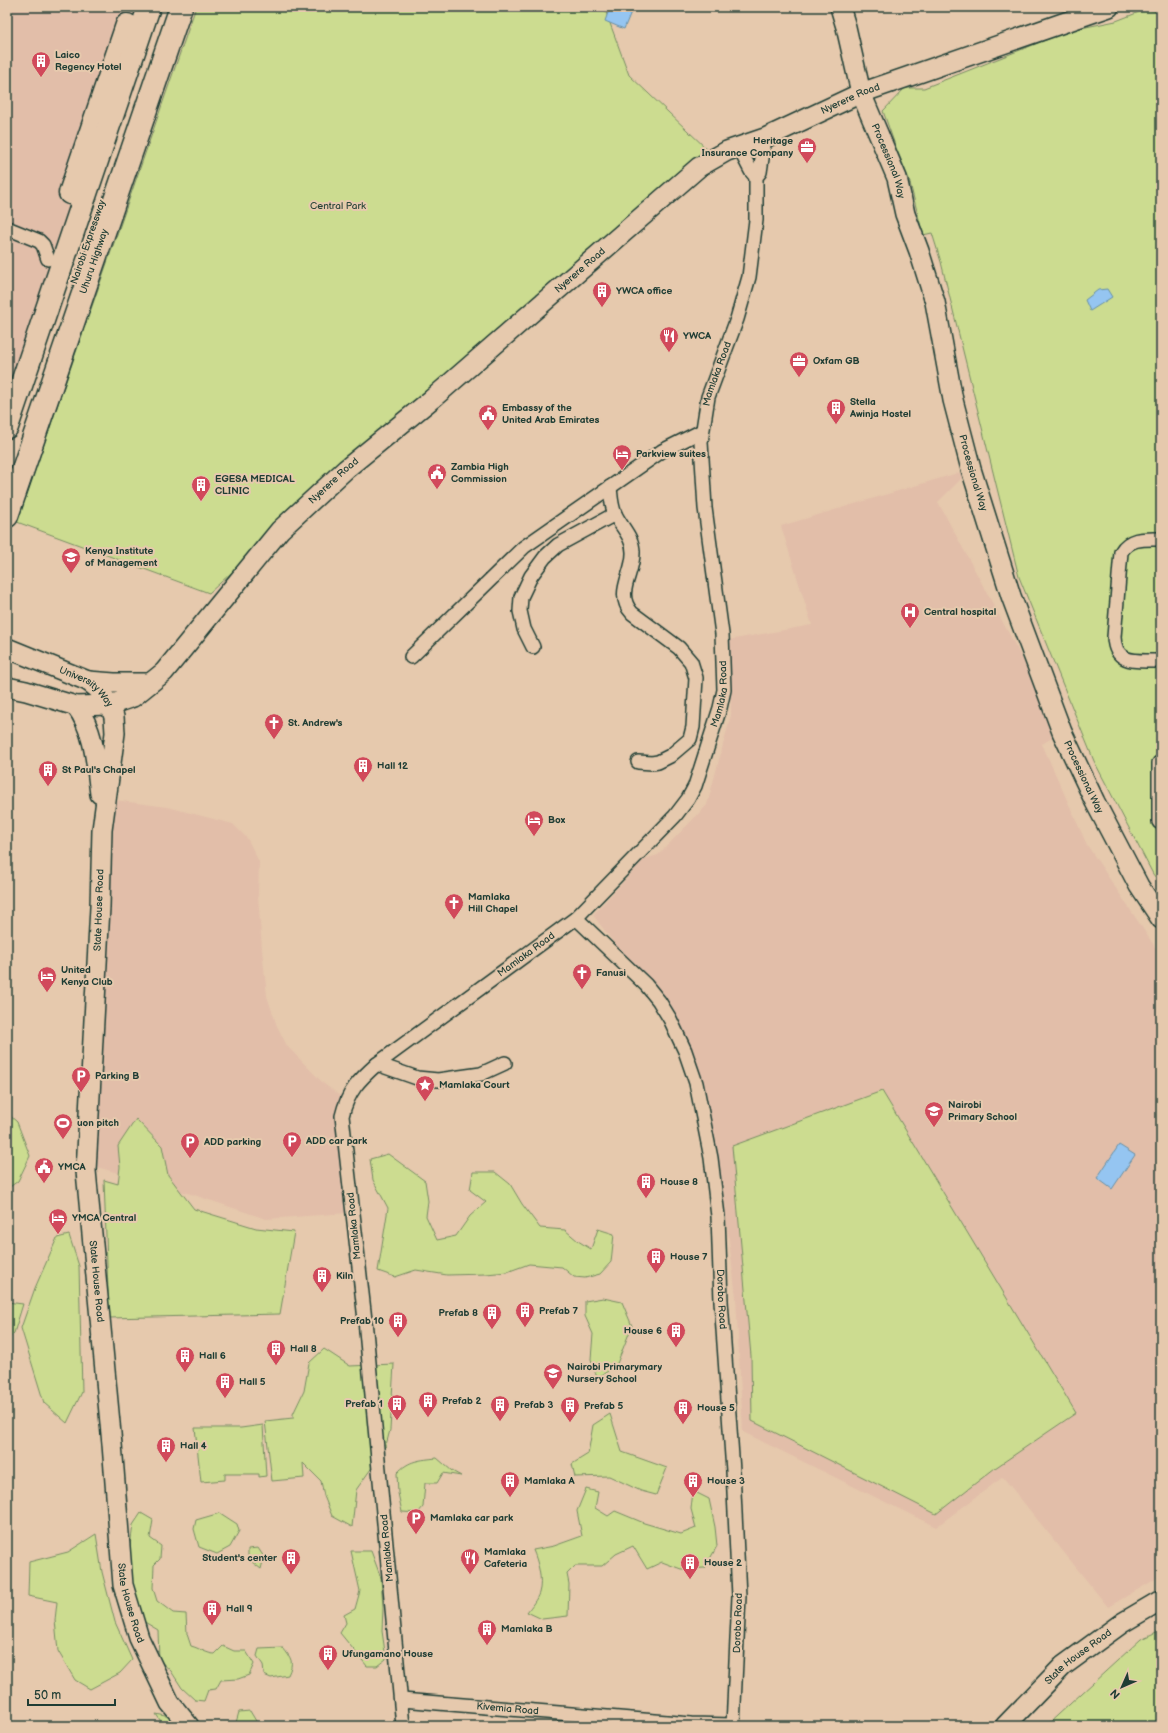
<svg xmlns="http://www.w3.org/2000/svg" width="1168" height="1733" font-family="'Balsamiq Sans',sans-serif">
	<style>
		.built { fill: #e2bea9 }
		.green { fill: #ccdc90; stroke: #768c62 }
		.water { fill: #95c5f1; stroke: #668fa5 }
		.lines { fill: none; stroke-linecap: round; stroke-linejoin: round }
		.street-casing { stroke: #1f3d34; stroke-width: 16 }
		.secondary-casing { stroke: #1f3d34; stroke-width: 22 }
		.highway-casing { stroke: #1f3d34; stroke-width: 25 }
		.street { stroke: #e6c9ad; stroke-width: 13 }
		.secondary { stroke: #e6c9ad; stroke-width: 19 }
		.highway { stroke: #e6c9ad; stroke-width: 22 }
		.labels { text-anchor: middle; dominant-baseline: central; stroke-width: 4; stroke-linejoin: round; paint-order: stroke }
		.poi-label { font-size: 10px; font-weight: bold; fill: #1f3d34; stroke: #e6c9ad; text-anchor: start }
		.street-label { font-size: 10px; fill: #1f3d34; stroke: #e6c9ad }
		.park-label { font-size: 10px; fill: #284539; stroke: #e6c9ad }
	</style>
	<rect width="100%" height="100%" fill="#e6c9ad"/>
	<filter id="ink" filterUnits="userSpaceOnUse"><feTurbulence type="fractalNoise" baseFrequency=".025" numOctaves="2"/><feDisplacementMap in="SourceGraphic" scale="8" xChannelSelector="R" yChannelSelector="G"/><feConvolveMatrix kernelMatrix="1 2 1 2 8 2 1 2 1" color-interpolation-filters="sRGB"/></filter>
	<g filter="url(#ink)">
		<!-- built -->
		<path class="built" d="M7 7H159L7 414Z
			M971 469 938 502 1062 732 1042 744 1087 845 1161 956V1576L1108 1607 1003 1477 936 1527 743 1432 736 1297 720 1167 696 1088 648 988 593 915 644 859 658 855 707 805 731 715 729 640 812 625 781 526Z
			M114 800 167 807 233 824 247 838 259 862 258 896 262 949 267 996 277 1026 287 1046 324 1084 342 1097 335 1113 347 1213 266 1219 191 1194 90 1165Z
			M437 1722 513 1726H410V1723Z"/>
		<!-- green -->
		<path class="green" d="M196 7H604L629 75 707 149 582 255 209 593 17 522Z
			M1147 9 1161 13V885L1153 874 1094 761 1019 577 941 262 932 233 923 235 909 179 895 145 883 111 905 88H924L1071 30 1116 21Z
			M882 1091 1076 1413 995 1468 936 1514 752 1421 751 1356 732 1146Z
			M7 1113 17 1122 30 1156 18 1181 7 1189Z
			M136 1119 162 1146 168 1175 194 1209 256 1228 294 1232 280 1314 109 1318 104 1180 118 1184 120 1167 118 1146Z
			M388 1154 425 1181 428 1201 426 1216 437 1240 456 1236 470 1216 486 1202 470 1190 473 1172H495L510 1184 522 1204 540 1228 565 1230 578 1241 591 1249 598 1229 614 1234 611 1262 600 1274 585 1278 574 1277 562 1267 529 1264 507 1272 486 1274 447 1275 416 1270 395 1277 378 1271 388 1208 373 1180 370 1159Z
			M69 1235 79 1266 82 1392 67 1423 44 1403 21 1328 35 1288 57 1238Z
			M603 1298 622 1302 632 1326 616 1366 597 1378 591 1359 593 1334 585 1316V1301Z
			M7 1302 23 1304 14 1333 7 1340Z
			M324 1349 350 1366 394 1364 390 1430 385 1449 356 1490 352 1527 332 1516 324 1496 321 1481 303 1463 304 1478 272 1481 265 1421 293 1418V1414L304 1391 309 1363Z
			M610 1414 622 1452 667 1468 656 1495 641 1491 609 1476 575 1477 572 1464 588 1454 593 1425Z
			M263 1425 266 1476 259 1477V1474H225V1480L201 1482 195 1428H241Z
			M437 1458 452 1471 461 1476 443 1473 437 1483H425L423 1507 418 1513 402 1512 398 1493 397 1473C409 1460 420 1460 437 1458Z
			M586 1489 598 1492 595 1508 608 1516 615 1511 644 1523 681 1534 696 1528 691 1509 693 1491 709 1499 715 1527 717 1546 705 1568 681 1569 662 1562 647 1569 633 1546 616 1554 602 1566H575L567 1574 569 1584 568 1616 542 1619 527 1612C531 1607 537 1599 539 1593 543 1580 538 1562 533 1550L554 1546 582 1536 577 1511Z
			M141 1513 153 1520 150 1538 161 1546 160 1559 154 1565 153 1588 157 1601 173 1613 186 1614 187 1634 191 1646C199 1648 207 1654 215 1654L223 1646 234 1651H246L254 1664 249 1675 238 1679 221 1680 216 1689 208 1690 204 1701 195 1700 182 1688 171 1671 159 1660 158 1630 138 1618 128 1560 133 1525Z
			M220 1513 237 1524 239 1531 230 1547 217 1554 199 1547 194 1529 196 1520Z
			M96 1534 102 1572 115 1622 132 1660 120 1673 90 1689 75 1680 58 1651 55 1620 57 1602 28 1596 29 1562 68 1552Z
			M258 1548 264 1557 261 1569 248 1559V1549Z
			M351 1551H371L381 1578 383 1607 382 1631 386 1659 377 1666H367L340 1633 346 1623 344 1615 355 1609 360 1591Z
			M1161 1630V1726H1046L1141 1639Z
			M283 1648C292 1659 294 1662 288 1675L271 1678 264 1675 263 1665 257 1656 259 1649Z
			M250 1711 259 1726H235L239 1712Z
			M156 1714 171 1717 179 1726H164Z"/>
		<!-- water -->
		<path class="water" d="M610 7H633L624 29 605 21Z
			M1107 289 1112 297 1090 311 1085 300 1098 290Z
			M1119 1145 1135 1155 1112 1189 1097 1178Z"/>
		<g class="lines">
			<!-- street casing -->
			<g class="street-casing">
				<g id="street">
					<path d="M739 148 751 171 756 177"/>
					<path d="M7 228 39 241 43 245 48 259"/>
					<path d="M610 487C611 496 611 505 615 514 621 527 633 537 633 552 634 574 614 593 632 613L679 648 691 662 696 678 693 727 690 739 670 756 658 762 652 763 638 762"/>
					<path d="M1161 539C1145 539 1130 537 1121 552L1114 637C1115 667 1141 660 1161 661"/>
					<path d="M533 647 524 629 520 611 521 597 531 576 545 557 558 545 615 514"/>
					<path d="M411 657 524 547 662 451 702 431"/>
					<path d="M1159 822V763H1161"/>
					<path id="s1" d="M576 918 646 985 659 1001 670 1019 685 1051 696 1083 711 1158 718 1216 721 1301 733 1471 739 1596 733 1726"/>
					<path d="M377 1064 417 1078 438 1080 481 1074 505 1063"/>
					<path id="s2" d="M402 1700 691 1724 733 1725"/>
					<path id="s3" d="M403 1726 365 1320 342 1116C348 1091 359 1080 377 1064L576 918 675 816 688 799 695 786 720 708 724 690 722 634 705 508 701 442 708 397 737 319 749 277 756 220V177L760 172 765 138"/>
				</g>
			</g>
			<!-- secondary casing -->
			<g class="secondary-casing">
				<g id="secondary">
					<path id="s4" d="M840 7 846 27 861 93 897 178 905 214 919 251 935 302 953 400 971 469 1011 596 1062 732 1095 802 1139 886 1161 919"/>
					<path id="s5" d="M7 648 88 681 99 690 110 705 114 717 115 733 102 830 100 907 86 1171 112 1444 123 1585 139 1638 170 1703 189 1726"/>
					<path d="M88 681 114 683H150"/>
					<path id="s6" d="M7 687 26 691 76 706 110 705 133 697 164 672 280 530 346 469 432 399 699 167 727 151 765 138 861 93 1109 7"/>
					<path d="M76 706C95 732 96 763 100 794"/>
					<path id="s7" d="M1005 1726 1063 1666 1122 1623 1161 1600"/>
				</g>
			</g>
			<!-- highway casing -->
			<g class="highway-casing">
				<g id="highway">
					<path d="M70 193 127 25"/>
					<path d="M7 427C53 287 103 147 149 7"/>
					<path id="s8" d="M7 516 181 7"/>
				</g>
			</g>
			<!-- street -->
			<use href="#street" class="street"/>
			<!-- secondary -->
			<use href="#secondary" class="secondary"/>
			<!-- highway -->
			<use href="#highway" class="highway"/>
		</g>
	</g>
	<!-- icons -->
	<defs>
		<g id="building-pin" transform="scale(1)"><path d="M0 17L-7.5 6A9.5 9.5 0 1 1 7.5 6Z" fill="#d1495b" stroke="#e6c9ad"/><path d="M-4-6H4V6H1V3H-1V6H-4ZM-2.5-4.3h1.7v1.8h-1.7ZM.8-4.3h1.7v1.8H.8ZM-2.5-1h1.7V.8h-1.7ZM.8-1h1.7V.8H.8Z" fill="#fff"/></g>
		<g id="office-pin" transform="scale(1)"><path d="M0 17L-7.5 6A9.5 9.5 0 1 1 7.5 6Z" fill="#d1495b" stroke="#e6c9ad"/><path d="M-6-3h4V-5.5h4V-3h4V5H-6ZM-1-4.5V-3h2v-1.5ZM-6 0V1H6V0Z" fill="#fff"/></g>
		<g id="restaurant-pin" transform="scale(1)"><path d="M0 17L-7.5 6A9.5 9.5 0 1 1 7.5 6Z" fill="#d1495b" stroke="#e6c9ad"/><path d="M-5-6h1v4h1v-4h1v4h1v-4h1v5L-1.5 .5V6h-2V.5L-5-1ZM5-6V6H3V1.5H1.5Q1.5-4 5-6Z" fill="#fff"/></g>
		<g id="civic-pin" transform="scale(1)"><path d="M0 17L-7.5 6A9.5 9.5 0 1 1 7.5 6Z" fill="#d1495b" stroke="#e6c9ad"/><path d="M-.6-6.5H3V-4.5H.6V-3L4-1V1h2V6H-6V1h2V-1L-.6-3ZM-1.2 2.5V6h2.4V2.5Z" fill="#fff"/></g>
		<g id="hotel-pin" transform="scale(1)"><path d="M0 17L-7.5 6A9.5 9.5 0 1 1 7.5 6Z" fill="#d1495b" stroke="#e6c9ad"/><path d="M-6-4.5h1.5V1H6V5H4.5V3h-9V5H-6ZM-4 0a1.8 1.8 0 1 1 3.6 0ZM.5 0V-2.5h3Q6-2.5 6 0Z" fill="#fff"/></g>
		<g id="university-pin" transform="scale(1)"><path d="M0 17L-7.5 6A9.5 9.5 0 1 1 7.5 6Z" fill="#d1495b" stroke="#e6c9ad"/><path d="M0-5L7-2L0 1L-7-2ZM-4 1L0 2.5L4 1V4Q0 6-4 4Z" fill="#fff"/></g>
		<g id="hospital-pin" transform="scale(1)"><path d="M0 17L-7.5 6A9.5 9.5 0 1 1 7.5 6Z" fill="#d1495b" stroke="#e6c9ad"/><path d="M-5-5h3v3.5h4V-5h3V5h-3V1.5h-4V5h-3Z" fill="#fff"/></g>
		<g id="church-pin" transform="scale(1)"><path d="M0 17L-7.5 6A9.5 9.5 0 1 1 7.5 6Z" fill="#d1495b" stroke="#e6c9ad"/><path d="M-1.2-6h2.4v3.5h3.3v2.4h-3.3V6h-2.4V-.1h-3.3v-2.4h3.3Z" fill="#fff"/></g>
		<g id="parking-pin" transform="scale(1)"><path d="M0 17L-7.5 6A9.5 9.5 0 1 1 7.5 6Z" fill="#d1495b" stroke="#e6c9ad"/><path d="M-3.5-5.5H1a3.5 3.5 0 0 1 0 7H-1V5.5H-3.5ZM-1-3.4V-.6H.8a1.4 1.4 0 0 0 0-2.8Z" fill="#fff"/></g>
		<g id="sight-pin" transform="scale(1)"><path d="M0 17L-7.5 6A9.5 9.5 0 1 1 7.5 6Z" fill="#d1495b" stroke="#e6c9ad"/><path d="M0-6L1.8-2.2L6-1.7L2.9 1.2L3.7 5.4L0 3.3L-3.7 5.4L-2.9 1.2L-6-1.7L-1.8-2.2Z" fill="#fff"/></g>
		<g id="school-pin" transform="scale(1)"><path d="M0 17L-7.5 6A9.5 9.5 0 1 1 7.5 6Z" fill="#d1495b" stroke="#e6c9ad"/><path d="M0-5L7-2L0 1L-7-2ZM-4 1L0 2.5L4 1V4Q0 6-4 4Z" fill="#fff"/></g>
		<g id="stadium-pin" transform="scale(1)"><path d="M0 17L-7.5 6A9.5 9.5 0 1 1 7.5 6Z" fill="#d1495b" stroke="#e6c9ad"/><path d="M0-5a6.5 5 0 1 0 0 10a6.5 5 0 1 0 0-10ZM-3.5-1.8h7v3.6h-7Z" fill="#fff"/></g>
	</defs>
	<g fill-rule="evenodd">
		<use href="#building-pin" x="41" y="61"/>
		<use href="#office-pin" x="807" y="147"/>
		<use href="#building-pin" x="602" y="291"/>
		<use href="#restaurant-pin" x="669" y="336"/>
		<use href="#office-pin" x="799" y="361"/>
		<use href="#building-pin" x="836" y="408"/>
		<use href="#civic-pin" x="488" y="414"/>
		<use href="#hotel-pin" x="622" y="454"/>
		<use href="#civic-pin" x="437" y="473"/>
		<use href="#building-pin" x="201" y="485"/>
		<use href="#university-pin" x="71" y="557"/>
		<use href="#hospital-pin" x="910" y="612"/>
		<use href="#church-pin" x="274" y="723"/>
		<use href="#building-pin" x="363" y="766"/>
		<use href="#building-pin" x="48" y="770"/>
		<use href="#hotel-pin" x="534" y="820"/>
		<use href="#church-pin" x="454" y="903"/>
		<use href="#church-pin" x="582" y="973"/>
		<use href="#hotel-pin" x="47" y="976"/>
		<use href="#parking-pin" x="81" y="1076"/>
		<use href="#sight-pin" x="425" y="1085"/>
		<use href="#school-pin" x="934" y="1111"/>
		<use href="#stadium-pin" x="63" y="1123"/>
		<use href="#parking-pin" x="292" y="1141"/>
		<use href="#parking-pin" x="190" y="1142"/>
		<use href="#civic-pin" x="44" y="1167"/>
		<use href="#building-pin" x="646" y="1182"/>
		<use href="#hotel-pin" x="58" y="1218"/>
		<use href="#building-pin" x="656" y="1257"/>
		<use href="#building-pin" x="322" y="1276"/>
		<use href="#building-pin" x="525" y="1311"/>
		<use href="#building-pin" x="492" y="1313"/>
		<use href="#building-pin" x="398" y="1321"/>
		<use href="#building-pin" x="676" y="1331"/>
		<use href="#building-pin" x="276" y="1349"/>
		<use href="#building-pin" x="185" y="1356"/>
		<use href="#school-pin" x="553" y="1373"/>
		<use href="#building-pin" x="225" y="1382"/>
		<use href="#building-pin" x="428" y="1401"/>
		<use href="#building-pin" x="397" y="1404"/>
		<use href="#building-pin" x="500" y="1405"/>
		<use href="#building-pin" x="570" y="1406"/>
		<use href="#building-pin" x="683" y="1408"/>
		<use href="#building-pin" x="166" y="1446"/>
		<use href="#building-pin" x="510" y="1481"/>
		<use href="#building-pin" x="693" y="1481"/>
		<use href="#parking-pin" x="416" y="1518"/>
		<use href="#building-pin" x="291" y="1558"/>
		<use href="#restaurant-pin" x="470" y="1558"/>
		<use href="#building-pin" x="690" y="1563"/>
		<use href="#building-pin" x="212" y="1609"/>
		<use href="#building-pin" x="487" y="1629"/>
		<use href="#building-pin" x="328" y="1654"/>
	</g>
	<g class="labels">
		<!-- poi labels -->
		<g class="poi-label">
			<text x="55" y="55">Laico<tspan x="55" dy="12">Regency Hotel</tspan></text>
			<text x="793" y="141" text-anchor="end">Heritage<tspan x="793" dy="12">Insurance Company</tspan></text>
			<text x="616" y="291">YWCA office</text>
			<text x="683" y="336">YWCA</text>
			<text x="813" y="361">Oxfam GB</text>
			<text x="850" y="402">Stella<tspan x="850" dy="12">Awinja Hostel</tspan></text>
			<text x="502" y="408">Embassy of the<tspan x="502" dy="12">United Arab Emirates</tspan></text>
			<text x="636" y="454">Parkview suites</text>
			<text x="451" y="467">Zambia High<tspan x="451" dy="12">Commission</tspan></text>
			<text x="215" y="479">EGESA MEDICAL<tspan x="215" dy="12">CLINIC</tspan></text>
			<text x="85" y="551">Kenya Institute<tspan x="85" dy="12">of Management</tspan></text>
			<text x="924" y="612">Central hospital</text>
			<text x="288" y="723">St. Andrew's</text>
			<text x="377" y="766">Hall 12</text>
			<text x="62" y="770">St Paul's Chapel</text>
			<text x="548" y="820">Box</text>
			<text x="468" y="897">Mamlaka<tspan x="468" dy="12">Hill Chapel</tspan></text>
			<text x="61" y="970">United<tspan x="61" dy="12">Kenya Club</tspan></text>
			<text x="596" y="973">Fanusi</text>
			<text x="95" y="1076">Parking B</text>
			<text x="439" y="1085">Mamlaka Court</text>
			<text x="948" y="1105">Nairobi<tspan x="948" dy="12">Primary School</tspan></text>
			<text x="77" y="1123">uon pitch</text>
			<text x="306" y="1141">ADD car park</text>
			<text x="204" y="1142">ADD parking</text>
			<text x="58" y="1167">YMCA</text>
			<text x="660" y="1182">House 8</text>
			<text x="72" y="1218">YMCA Central</text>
			<text x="670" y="1257">House 7</text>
			<text x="336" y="1276">Kiln</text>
			<text x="539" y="1311">Prefab 7</text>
			<text x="478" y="1313" text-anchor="end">Prefab 8</text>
			<text x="384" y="1321" text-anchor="end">Prefab 10</text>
			<text x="662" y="1331" text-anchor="end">House 6</text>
			<text x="290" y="1349">Hall 8</text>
			<text x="199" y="1356">Hall 6</text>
			<text x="567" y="1367">Nairobi Primarymary<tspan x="567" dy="12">Nursery School</tspan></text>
			<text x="239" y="1382">Hall 5</text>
			<text x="442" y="1401">Prefab 2</text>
			<text x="383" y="1404" text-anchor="end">Prefab 1</text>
			<text x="514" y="1405">Prefab 3</text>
			<text x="584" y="1406">Prefab 5</text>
			<text x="697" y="1408">House 5</text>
			<text x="180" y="1446">Hall 4</text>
			<text x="524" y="1481">Mamlaka A</text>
			<text x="707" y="1481">House 3</text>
			<text x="430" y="1518">Mamlaka car park</text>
			<text x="484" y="1552">Mamlaka<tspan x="484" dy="12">Cafeteria</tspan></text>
			<text x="277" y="1558" text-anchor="end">Student's center</text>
			<text x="704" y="1563">House 2</text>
			<text x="226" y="1609">Hall 9</text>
			<text x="501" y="1629">Mamlaka B</text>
			<text x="342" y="1654">Ufungamano House</text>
		</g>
		<!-- street labels -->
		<g class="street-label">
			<text stroke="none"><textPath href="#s6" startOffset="1074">Nyerere Road</textPath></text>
			<text stroke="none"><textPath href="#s4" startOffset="162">Processional Way</textPath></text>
			<text transform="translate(88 242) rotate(-71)">Nairobi Expressway</text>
			<text stroke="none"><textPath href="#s8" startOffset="269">Uhuru Highway</textPath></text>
			<text stroke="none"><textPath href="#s6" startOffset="750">Nyerere Road</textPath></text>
			<text stroke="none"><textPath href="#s3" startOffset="1522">Mamlaka Road</textPath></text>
			<text stroke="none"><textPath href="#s4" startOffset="486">Processional Way</textPath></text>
			<text stroke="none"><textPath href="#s6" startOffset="426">Nyerere Road</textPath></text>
			<text stroke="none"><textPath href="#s5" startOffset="89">University Way</textPath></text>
			<text stroke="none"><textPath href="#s3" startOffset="1198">Mamlaka Road</textPath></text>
			<text stroke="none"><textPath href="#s4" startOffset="810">Processional Way</textPath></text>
			<text transform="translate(99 910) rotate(-88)">State House Road</text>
			<text stroke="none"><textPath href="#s3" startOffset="862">Mamlaka Road</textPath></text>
			<text transform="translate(354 1226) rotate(-96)">Mamlaka Road</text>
			<text stroke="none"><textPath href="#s5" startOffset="699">State House Road</textPath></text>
			<text stroke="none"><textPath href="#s1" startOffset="426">Dorobo Road</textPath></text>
			<text transform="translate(387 1548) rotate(-95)">Mamlaka Road</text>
			<text stroke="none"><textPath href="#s5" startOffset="1023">State House Road</textPath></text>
			<text transform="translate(738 1623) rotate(-88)">Dorobo Road</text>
			<text stroke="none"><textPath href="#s7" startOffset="101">State House Road</textPath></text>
			<text stroke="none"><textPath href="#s2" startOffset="106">Kivemia Road</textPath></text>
		</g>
		<!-- park labels -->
		<g class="park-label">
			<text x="338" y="206">Central Park</text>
		</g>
	</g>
	<!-- margin -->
	<rect width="1168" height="1733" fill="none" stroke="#e6c9ad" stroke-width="24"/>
	<rect x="12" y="12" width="1144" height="1709" fill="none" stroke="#1f3d34" stroke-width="1.5" filter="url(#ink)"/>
	<!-- north arrow -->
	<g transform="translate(1122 1687) rotate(225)" stroke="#e6c9ad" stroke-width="3" paint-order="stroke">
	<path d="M0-3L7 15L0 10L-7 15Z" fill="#1f3d34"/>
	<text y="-6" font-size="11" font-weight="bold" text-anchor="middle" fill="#1f3d34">N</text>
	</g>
	<!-- scale -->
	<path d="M28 1699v6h87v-6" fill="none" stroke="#1f3d34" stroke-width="2"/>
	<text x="34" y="1699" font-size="12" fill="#1f3d34" stroke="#e6c9ad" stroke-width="3" paint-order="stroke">50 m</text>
</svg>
